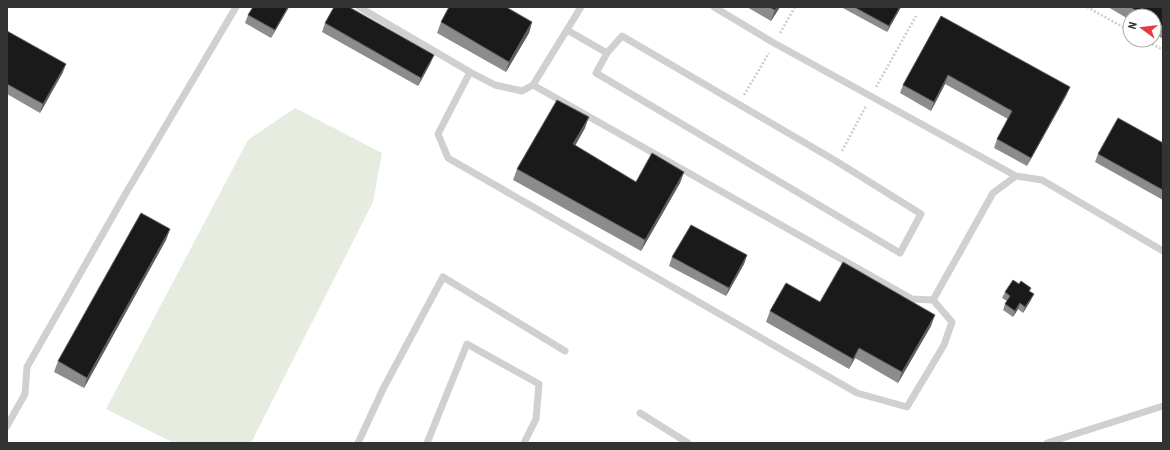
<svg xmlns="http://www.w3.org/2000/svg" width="1170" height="450" font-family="'Roboto Condensed',sans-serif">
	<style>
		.garden { fill: #e6ecdf }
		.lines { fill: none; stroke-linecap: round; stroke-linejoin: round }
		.path { stroke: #cdcdcd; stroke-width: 2.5; stroke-dasharray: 2 2; stroke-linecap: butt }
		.lane { stroke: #d0d0d0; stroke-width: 7 }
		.wall { fill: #8c8c8c }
		.shaded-wall { fill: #5f5f5f }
		.building { fill: #1a1a1a; stroke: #5f5f5f }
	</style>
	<rect width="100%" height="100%" fill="#fff"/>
	<!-- garden -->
	<path class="garden" d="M295 108 382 153 373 202 251 443H174L106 409 248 140Z"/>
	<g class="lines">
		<!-- path -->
		<path class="path" d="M1087 7 1130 31
			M780 33 795 7
			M1145 40 1163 50
			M876 87 916 16
			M744 95 769 53
			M842 151 866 106"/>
		<!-- lane -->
		<path class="lane" d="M359 7 470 72 495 85 522 91 533 85 581 7
			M714 7 774 43 1016 176
			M567 30 607 53 622 36 836 161 921 214 900 253 596 73 607 53
			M470 72 438 134 448 158 857 393 907 407 944 345 952 322 933 300
			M533 85 912 299 933 300 993 193 1016 176 1042 180 1163 251
			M640 413 688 443
			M7 426 25 394 27 367 126 193 236 7
			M358 443 383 389 443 277 565 351
			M427 443 467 344 539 384 536 419 524 443
			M1047 443 1163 406"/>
	</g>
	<!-- wall -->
	<path class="wall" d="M253 7H289L271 38 245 23 248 15Z
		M747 7H780L771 21Z
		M841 7H901L887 32Z
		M1108 7H1163V39L1154 33V16H1130V20Z
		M941 16 1070 87 1066 96 1027 166 994 148 997 139 1008 119 945 84 931 111 900 93 903 85Z
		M441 22H532L529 33 506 72 437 33Z
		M325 23 434 55 430 64 418 86 322 32Z
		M7 31 63 72 40 113 7 94Z
		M585 128 575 145 636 182 684 172 680 183 641 251 513 180 517 169Z
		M1163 143V200L1095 162 1098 154Z
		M170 229 166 240 84 388 54 372 58 361Z
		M747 255 744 264 726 296 669 266 672 257Z
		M1029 291 1031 300 1023 313 1018 309 1013 317 1003 310 1005 304 1007 301 1002 298 1005 292Z
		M820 302 931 326 898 383 855 358 849 369 766 322 770 311Z"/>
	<!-- shaded-wall -->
	<path class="shaded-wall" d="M288 7H289L271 38 275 30Z
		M777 7H780L771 21 775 10Z
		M900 7H901L887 32 889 26Z
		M532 22 529 33 506 72 509 62Z
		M434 55 430 64 418 86 421 78Z
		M66 64 63 72 40 113 43 104Z
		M948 75 945 84 931 111 934 102Z
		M1070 87 1066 96 1027 166 1031 158Z
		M589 117 585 128 570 155 573 144Z
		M684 172 680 183 641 251 645 240Z
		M170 229 166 240 84 388 87 378Z
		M747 255 744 264 726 296 729 288Z
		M1034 294 1031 300 1023 313 1025 307Z
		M1020 303 1018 309 1013 317 1015 311Z
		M935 315 931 326 898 383 902 372Z
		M859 348 855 358 849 369 853 359Z"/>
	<!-- building -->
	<path class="building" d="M253 7H288L275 30 248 15Z
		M334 7H349L434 55 421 78 325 23Z
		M449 7H506L532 22 509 62 441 22Z
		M769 7H777L775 10Z
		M854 7H900L889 26Z
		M1130 7H1163V26L1154 21V16H1146Z
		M941 16 1070 87 1031 158 997 139 1012 111 948 75 934 102 903 85Z
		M7 31 66 64 43 104 7 84Z
		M557 100 589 117 573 144 636 182 652 153 684 172 645 240 517 169Z
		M1118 118 1163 143V190L1098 154Z
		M141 213 170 229 87 378 58 361Z
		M691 225 747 255 729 288 672 257Z
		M843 262 935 315 902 372 859 348 853 359 770 311 786 283 820 302Z
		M1013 280 1019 284 1021 281 1031 288 1029 291 1034 294 1025 307 1020 303 1015 311 1005 304 1010 296 1005 292Z"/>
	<!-- border -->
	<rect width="1170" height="450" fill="none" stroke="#333333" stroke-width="16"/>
	<!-- north arrow -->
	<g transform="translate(1142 28) rotate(285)"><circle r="19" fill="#ffffff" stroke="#adadad"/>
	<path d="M0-3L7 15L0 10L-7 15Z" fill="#e63946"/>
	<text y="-6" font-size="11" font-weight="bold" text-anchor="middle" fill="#333333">N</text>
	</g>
</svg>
